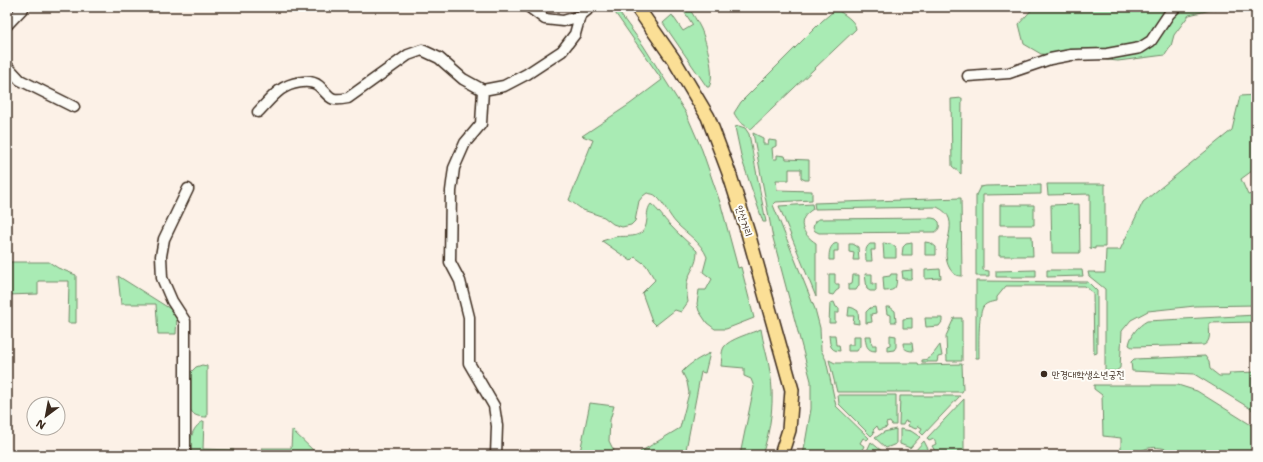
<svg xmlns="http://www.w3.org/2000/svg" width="1263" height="462" font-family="'Shantell Sans','Poor Story',sans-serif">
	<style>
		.green { fill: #a9ebb4; stroke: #728a69 }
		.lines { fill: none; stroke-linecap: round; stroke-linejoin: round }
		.minor-casing { stroke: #3b2a1e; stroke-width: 13 }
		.major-casing { stroke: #3b2a1e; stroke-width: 16 }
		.minor { stroke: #fdfcf7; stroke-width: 10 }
		.major { stroke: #fbdf96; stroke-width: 13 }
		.poi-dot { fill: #3b2a1e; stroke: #fdfcf7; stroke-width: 1.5 }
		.labels { text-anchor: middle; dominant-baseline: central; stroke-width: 4; stroke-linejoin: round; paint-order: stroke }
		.street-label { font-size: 10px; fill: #3b2a1e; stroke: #fdfcf7 }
		.poi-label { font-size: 10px; fill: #3b2a1e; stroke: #fdfcf7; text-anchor: start }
	</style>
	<rect width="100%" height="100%" fill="#fcf1e7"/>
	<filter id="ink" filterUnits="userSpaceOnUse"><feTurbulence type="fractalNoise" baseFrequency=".025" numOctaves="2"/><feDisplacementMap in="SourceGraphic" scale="8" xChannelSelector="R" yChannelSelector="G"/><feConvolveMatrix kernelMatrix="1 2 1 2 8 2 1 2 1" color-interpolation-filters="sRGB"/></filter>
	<g filter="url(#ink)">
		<!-- green -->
		<path class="green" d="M611 7H615L643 45 686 113 702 150 721 205 738 268 741 267 754 318 726 329H715L707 323 699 311 697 304 699 290H706L712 279 703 272 707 257C701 242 688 235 677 224 669 216 665 204 656 196 654 194 651 194 647 193L643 196 639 201 635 221 631 225 622 227 613 224 604 217 583 210 569 200 593 140 582 136 630 104 662 80Z
			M681 7H688C693 14 697 21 701 29 706 41 716 75 709 87H707L663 23 672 15 683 31 693 25Z
			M1034 7H1219L1215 9 1189 15 1174 35 1171 46 1165 55 1118 61 1041 54 1024 44 1019 24Z
			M836 9C843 14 855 20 856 29L751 129C743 125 738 121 734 113L741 102 822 21Z
			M1256 95V168L1241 179 1248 195 1256 193V305L1195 306 1148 311 1131 320 1122 331 1120 368 1116 371H1105V289L1089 276 1088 272H1095L1096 273H1105L1106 250H1120L1143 202 1232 130 1240 96Z
			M962 98 961 174 952 166 951 99Z
			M739 126 745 128 749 134 766 222H763L742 160 735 127Z
			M753 133 763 138V144H768L769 140 776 141V146L772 148 773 159H777V155L785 156 786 159 809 160V180H805L801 178V169H789V180H776L777 190 812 191V200L776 202 773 205 815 309 820 328 821 350 826 360 836 406 869 438 867 440 863 438 860 443 864 446 861 452 857 451 856 455H803L811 409V381L773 238Z
			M1047 184H1105V247H1095V249L1090 248V194L1048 195Z
			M1041 185V194L983 195V270L989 271V276H976V195L980 187 986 186Z
			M961 198 962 276C955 276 954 274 950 269 936 246 966 220 937 207L815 209 814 203Z
			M651 204C659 210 663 218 670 225 678 234 688 242 697 251 697 266 690 270 687 282 686 289 687 295 688 302L681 312 675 310 656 325 652 321 642 293 655 280 646 265 635 257 631 261 602 241C606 240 610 238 614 237 625 235 642 240 646 225 648 217 646 210 651 204Z
			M812 204 813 209C795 220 802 234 816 243V297L779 206Z
			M1079 204 1080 253H1052L1051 205Z
			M1000 205H1034V225H1000Z
			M932 218 936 219 939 222C940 227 939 230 935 232L819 233 815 231 813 228 815 221 819 219Z
			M999 236H1032L1033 256H999Z
			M925 242 931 243 936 247V255H925Z
			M838 243V251H834V260H829C829 254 829 248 834 244Z
			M883 243 891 244 896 248V258H884Z
			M912 243V255H902L903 247 906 244Z
			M849 244H853L858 247 859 260H853L854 253 849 252Z
			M870 244H875V250H871L872 261H866C866 255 864 248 870 244Z
			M7 262H49L58 268 76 275V323H68L69 281H38V294L7 295Z
			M940 269 941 278 925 279V270Z
			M912 270V279H903L902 271Z
			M1036 270V277H996V271Z
			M1047 270H1082L1083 276 1047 277Z
			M829 274H835V284H839V289L836 291 833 295 829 294Z
			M865 274H872V284H876V291H870L867 289Z
			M891 274H897C896 286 898 291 884 291L883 277 890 276Z
			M853 275H859V285L856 290H848V285L852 284Z
			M118 276 172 310 177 316 176 334H158L156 304H121Z
			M976 281 1088 282 1097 291V353L1094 354 1093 293 1085 286H1006L997 297V301C992 302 987 302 983 307 978 316 979 347 979 358H976Z
			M834 302 836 307 839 308V313H835V323H829L830 303Z
			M849 307 853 308 858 311 859 324 853 323 854 316H848Z
			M875 307 876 313 871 314 872 322 866 323V312L870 308Z
			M886 307H890L895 311 896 322H891V315L887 314Z
			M1256 315V322L1209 323C1209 330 1212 341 1204 345L1132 347 1129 345C1131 334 1138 326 1147 321Z
			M912 318V328H903V319Z
			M925 318H942V322L939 326 926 327Z
			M954 318H962V361H947L946 336Z
			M761 329C763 343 768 357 770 372 775 399 771 429 762 455H740L754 387 751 379 744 376V368L721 366C722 360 721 352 724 347 729 339 752 333 761 329Z
			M829 335H835L836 345H839L840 351C829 351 830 343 829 335Z
			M890 335 896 336V347L894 350 887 351V346L890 345Z
			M853 336H860V346L857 351H848V345H853Z
			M865 336H871L872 345H876V351C866 351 866 344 865 336Z
			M903 343H912L913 351C907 351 903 349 903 343Z
			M940 345 942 356 938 357 937 362H922V360C931 360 935 351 940 345Z
			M710 353 705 373 701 372 685 455H640V452L680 428 689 393 687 382 682 372C690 363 700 358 710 353Z
			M1205 356 1209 362 1210 369 1219 376H1229L1230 373 1256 372V412L1194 374 1132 371 1131 362 1134 359Z
			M829 360 835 363H918L919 365 962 364 963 390 962 392H837Z
			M202 365 207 366V417C200 417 193 416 191 410V372L196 367Z
			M1094 385H1178L1197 391 1256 428V455H1180C1166 447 1148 443 1136 455H1121V438L1103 436 1102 395 1094 389Z
			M838 395H896V425H892L890 422 886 423 887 427 879 430 877 426 873 430 874 433 871 436 839 404Z
			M900 396H960L923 435 920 432 922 428 918 426 916 429 908 426 909 422 905 421 903 425H899Z
			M964 399V455H941L939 450 935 451 932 446 936 444 934 439 929 441 927 438Z
			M590 403 614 406 610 420 609 441 616 455H617H583L580 452Z
			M204 421 203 449 234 450 229 455H190C190 441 190 428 204 421Z
			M896 429V444L886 448 875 438 884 432Z
			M900 429 911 431 920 437 910 448 900 444Z
			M292 430 315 452H297L296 455H268L266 452 261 448H291Z
			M924 441 931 455H915L914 452Z
			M871 442 883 452 881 455H865Z
			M141 451 177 453V455H141Z"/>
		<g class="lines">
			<!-- minor casing -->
			<g class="minor-casing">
				<path id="minor" d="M529 7 545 19 563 21 580 16 591 7
					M7 25 24 7
					M7 66 20 80 74 107
					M968 76 1009 73 1050 59 1071 55 1107 54 1140 48 1151 41 1169 14 1176 7
					M483 90 481 124 465 143 454 168 451 191 450 262 460 281 469 317V363L494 406 497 426 496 455
					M258 112C265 105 272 96 280 90 290 83 309 78 319 86 331 97 329 102 348 98L408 55 422 50 439 58 463 79 483 90 504 86 527 74 562 51 575 34 580 16
					M185 455V321L172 301 162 278 161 256 164 239 188 189"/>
			</g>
			<!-- major casing -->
			<g class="major-casing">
				<path id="major" d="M637 7 674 60 708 117 729 173 748 233 792 390 789 430 781 455"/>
			</g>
			<!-- minor -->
			<use href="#minor" class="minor"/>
			<!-- major -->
			<use href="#major" class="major"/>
		</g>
	</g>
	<!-- markers -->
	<circle class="poi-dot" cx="1044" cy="374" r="4"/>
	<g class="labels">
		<!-- street labels -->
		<g class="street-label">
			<text transform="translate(744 221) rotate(72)">안산거리</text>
		</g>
		<!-- poi labels -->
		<g class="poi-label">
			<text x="1052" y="374">만경대학생소년궁전</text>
		</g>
	</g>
	<!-- margin -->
	<rect width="1263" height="462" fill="none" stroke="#fdfcf7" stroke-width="24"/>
	<rect x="12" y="12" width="1239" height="438" fill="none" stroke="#3b2a1e" stroke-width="1.5" filter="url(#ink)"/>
	<!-- north arrow -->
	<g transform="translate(46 416) rotate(212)"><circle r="19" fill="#fdfcf7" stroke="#afa8a0"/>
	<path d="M0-3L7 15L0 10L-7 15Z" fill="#3b2a1e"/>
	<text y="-6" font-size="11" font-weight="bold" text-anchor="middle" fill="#3b2a1e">N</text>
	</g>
</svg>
